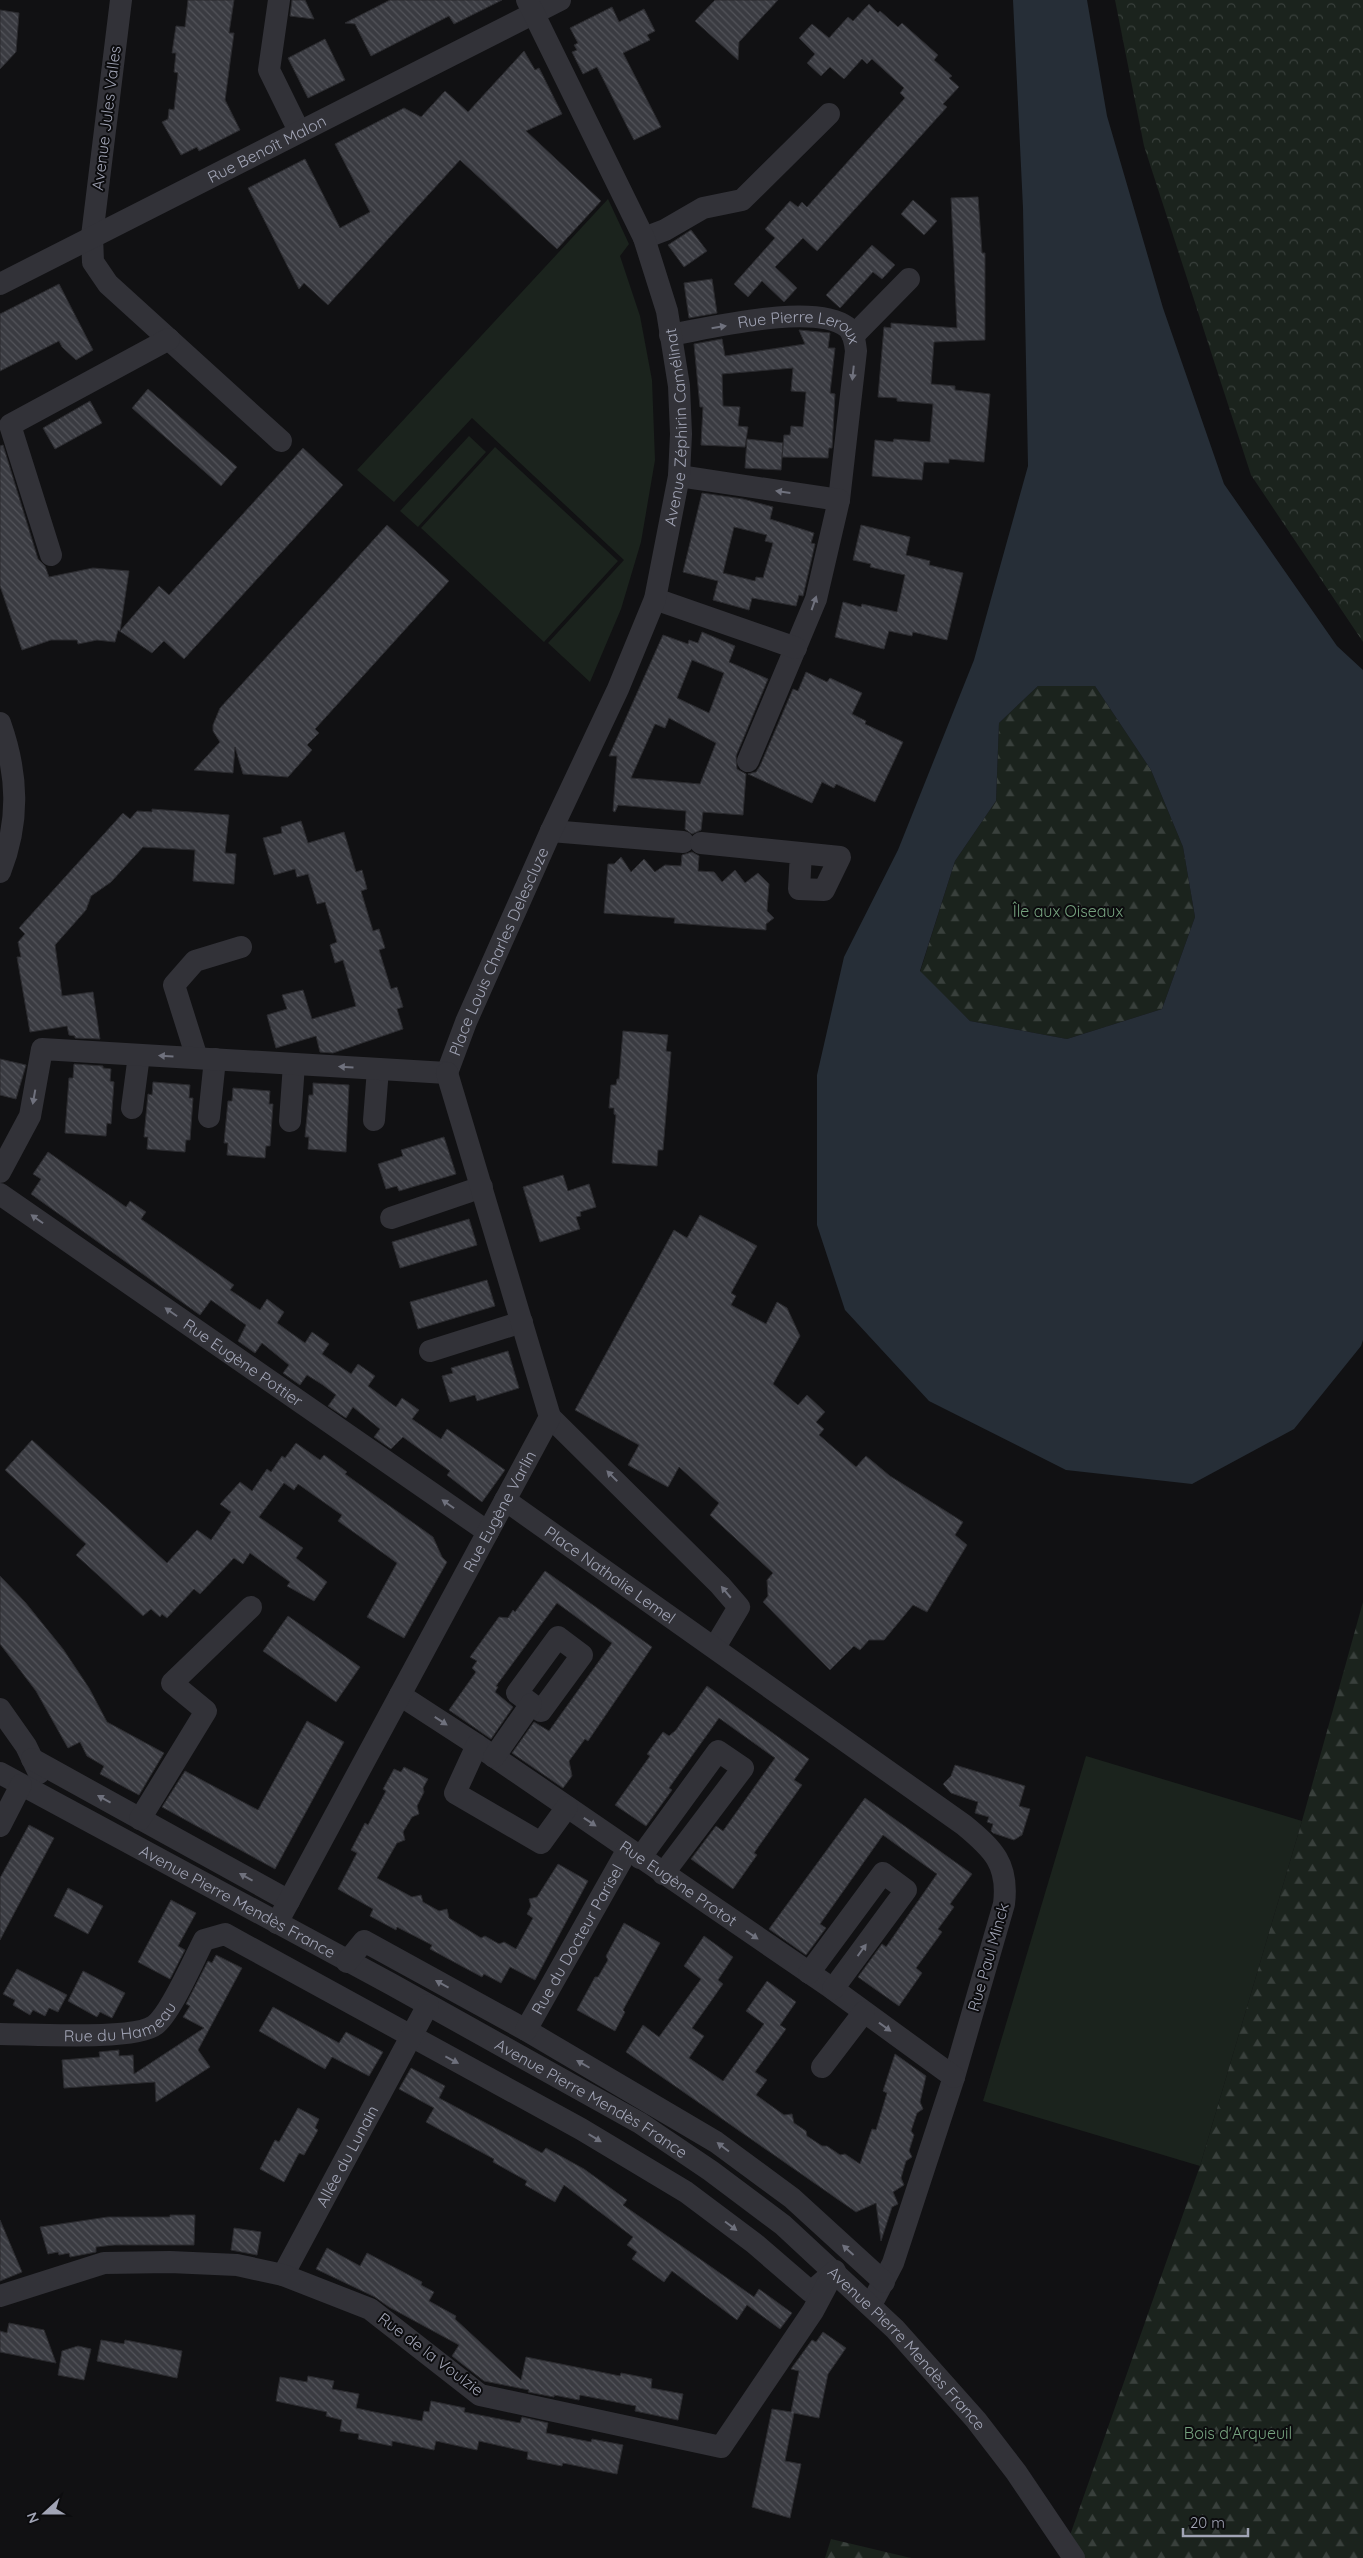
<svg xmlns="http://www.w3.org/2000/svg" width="1363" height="2558" font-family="Quicksand,sans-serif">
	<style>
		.green { fill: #1b231d }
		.forest { fill: url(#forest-firs) }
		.park { fill: url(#park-crowns) }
		.water { fill: #262e37; fill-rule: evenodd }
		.building { fill: url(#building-back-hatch); stroke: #2b2b2f; fill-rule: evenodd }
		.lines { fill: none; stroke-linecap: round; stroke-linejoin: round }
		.minor { stroke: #323238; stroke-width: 22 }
		.oneway { fill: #6f717d }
		.labels { text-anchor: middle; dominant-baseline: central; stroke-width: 4; stroke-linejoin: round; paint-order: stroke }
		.street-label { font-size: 16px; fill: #a1a4b5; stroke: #0c0c0e }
		.park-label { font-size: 16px; fill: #76a27f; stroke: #0c0c0e }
	</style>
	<defs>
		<pattern id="forest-firs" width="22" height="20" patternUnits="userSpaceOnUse" patternTransform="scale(1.25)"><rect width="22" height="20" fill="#1b231d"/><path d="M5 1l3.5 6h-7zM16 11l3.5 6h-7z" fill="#39403c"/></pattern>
		<pattern id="park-crowns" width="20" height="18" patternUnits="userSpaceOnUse" patternTransform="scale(1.25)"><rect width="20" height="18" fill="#1b231d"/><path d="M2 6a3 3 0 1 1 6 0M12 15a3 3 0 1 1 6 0" fill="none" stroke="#39403c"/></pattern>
		<pattern id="building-back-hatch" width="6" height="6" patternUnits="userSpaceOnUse" patternTransform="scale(1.25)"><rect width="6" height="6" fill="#3a3b41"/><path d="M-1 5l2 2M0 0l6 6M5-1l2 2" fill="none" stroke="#53545a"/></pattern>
	</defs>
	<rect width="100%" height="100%" fill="#111113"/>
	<!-- green -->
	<path class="green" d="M608 199 629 244 620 256 640 316 652 380 655 460 641 542 621 609 590 682 548 643 624 560 472 418 394 502 357 470Z
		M469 436 486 452 418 527 400 511Z
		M495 447 618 561 544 642 421 528Z
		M1086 1756 1302 1821 1200 2166 983 2101Z"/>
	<!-- forest -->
	<path class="forest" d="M1038 686H1095L1151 770 1183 847 1195 917 1162 1009 1067 1039 970 1021 920 972 955 861 996 801 999 723Z
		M1363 1602V2558H1062L1200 2166 1302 1821Z
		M831 2539 911 2558H825Z"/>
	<!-- park -->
	<path class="park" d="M1115 0H1363V642L1251 475 1144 146Z"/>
	<!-- water -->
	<path class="water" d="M1013 0H1087L1107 116 1163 308 1224 484 1337 646 1363 670V1340L1361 1346 1294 1429 1192 1484 1066 1470 929 1401 845 1310 817 1225V1075L844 957 898 850 974 660 1028 466 1023 208ZM1038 686H1095L1151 770 1183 847 1195 917 1162 1009 1067 1039 970 1021 920 971 955 861 996 801 999 723Z"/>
	<!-- building -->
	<path class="building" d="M188 0H234L229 33H234L225 100 240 130 199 151 197 147 181 155 162 122 168 119 169 109 174 110 178 73 174 72 176 53H172L176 26 185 27Z
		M292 0H305L314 19 290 16Z
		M390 0H502L454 24 449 16 371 56 355 24 345 23Z
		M715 0H778L739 42 738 60 695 21Z
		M869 4 878 13 880 11 898 27 902 23 938 55 934 60 952 76 949 78 959 87 943 104 947 107 817 251 803 238 775 267 797 288 784 302 762 281 748 297 734 284 775 238 765 229 790 201 798 207 802 202 807 207 905 98 900 93 904 88 872 59 867 64 862 59 844 79 830 67 821 76 807 63 815 54 799 38 812 24 829 38 848 17 853 21Z
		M612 7 619 22 644 9 655 31 647 35 650 40 623 53 661 127 634 140 597 67 583 74 572 52 577 50 574 45 578 43 570 28Z
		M0 10 19 13 16 52 0 69Z
		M325 39 345 80 308 98 288 58Z
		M524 51 535 70 539 68 562 114 526 131 601 201 557 249 460 160 328 305 304 283 299 289 248 188 305 159 340 228 370 212 335 144 404 108 421 117 445 91 468 112Z
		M978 197 982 253H985V340L934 342 931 384 955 386V390L990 394 984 462 949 459V463L924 462 922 480 872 476 875 440 893 442 894 439 930 442 933 404 897 401V398L878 397 884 327 891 328V323L957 328 951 198Z
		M913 200 937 221 924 235 901 214Z
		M691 230 707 251 684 267 668 245Z
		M872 245 895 265 882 279 873 272 840 308 826 295Z
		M712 279 717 313 689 318 684 283Z
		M59 284 93 350 76 360 62 347 59 341 0 371V314Z
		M799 330 830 333 828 348H835L830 393 835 394 832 448H829L828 458 782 457 784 435H790L791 426 803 427 806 392 791 391 793 368 722 374 723 406 740 407 738 426 748 427 745 447 701 445 703 407H700L694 344 722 339 725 356 805 344Z
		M148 389 237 467 221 486 132 408Z
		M90 401 102 423 55 449 43 428Z
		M747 439 783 443 781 470 745 468Z
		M3 445 38 559 45 566 49 577 93 568 129 571 120 631 159 586 169 595 303 448 343 485 184 659 164 641 152 653 118 630 115 642 97 640 78 644 77 640H51L22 650 0 586V446Z
		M702 493 743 499 773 507 770 519 814 533 811 543 815 544 803 596 799 595 796 606 752 598 749 610 713 600 718 581 683 572ZM734 527 767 535 765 541 773 543 763 578 756 577 755 581 723 573Z
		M387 525 449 581 315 729 319 733 307 745 312 750 288 777 243 774 235 747 233 773 194 770 220 742 213 731V725L220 708Z
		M861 525 910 537 906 555 930 561 929 565 963 573 947 640 913 632 912 636 889 631 884 649 835 637 843 602 861 607 862 604 897 612 905 575 870 567 871 564 853 560Z
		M702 632 735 646 729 662 768 679 736 756 737 769 746 774 743 815 703 812 701 830 692 834 685 829 686 811 618 805 615 812 613 811 617 756H609L663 635 688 644 689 640 698 643ZM692 660 724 673 709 713 677 698ZM669 718 716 743 700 784 631 778 655 724 665 728Z
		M806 672 827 682 830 678 862 693 852 714 866 721 865 724 903 742 875 802 836 784 834 788 822 782 812 803 748 774 756 772 760 766 793 689 798 691Z
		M152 809 229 815 225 853 236 854 234 884 193 881 195 850 143 847 111 882 91 896 86 910 55 945 62 996 93 992 100 1039 75 1038V1036L69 1035 67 1026 30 1032 17 957H21L18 942 25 934 19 928 123 813 130 819 137 811 152 812Z
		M301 821 308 843 344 832 356 872 362 870 367 889 361 891 373 931 379 929 385 948 379 950 391 989 397 987 403 1007 397 1009 403 1029 333 1053 320 1052 316 1036 276 1048 267 1015 287 1009 282 995 303 990 312 1019 356 1006 343 960 335 963 330 945 337 942 325 902 317 904 308 874 297 877 295 869 274 875 263 838 282 833 281 827Z
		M692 852 699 856 698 871 714 872 722 882 735 870 745 883 758 873 769 884 767 911 774 918 766 924V930L674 923 675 918 604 913 608 864H614L621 857 631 872 644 859 655 872 665 865 681 866 682 855Z
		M623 1031 668 1035 666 1051 671 1052 663 1150H658L657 1166 612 1163 616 1115 614 1114V1108H609L611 1085H616L617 1079H619Z
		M0 1059 26 1065 16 1099 0 1095Z
		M74 1064 103 1066V1068L111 1069 110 1081 114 1082 111 1124 107 1123 106 1136 65 1133 69 1078H73Z
		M153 1082 190 1085 189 1098H193L190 1140H186L185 1152 147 1149 148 1137H144L148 1094 152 1095Z
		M313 1083 349 1085 346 1152 308 1149 309 1137H305L309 1095H313Z
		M233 1088 270 1091 269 1104H273L270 1146H266L265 1158 227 1155 228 1143H224L228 1101H232Z
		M444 1137 456 1174 399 1191 397 1186 386 1189 378 1164 403 1156 401 1150Z
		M48 1152 126 1207 130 1201 146 1212 141 1219 234 1285 230 1290 260 1310 267 1299 276 1306 284 1312 277 1323 305 1343 312 1332 329 1344 322 1354 351 1374 358 1364 375 1376 368 1386 396 1407 402 1398 419 1410 412 1419 441 1439 447 1429 505 1470 482 1502 447 1475 450 1471 403 1437 391 1449 374 1437 380 1429 353 1407 346 1418 328 1406 336 1395 323 1385 307 1375 300 1385 283 1373 289 1365 262 1343 255 1353 238 1341 246 1325 211 1300 200 1315 31 1194 41 1179 33 1174Z
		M563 1175 568 1191 589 1184 596 1207 580 1212 581 1216 576 1217 580 1229 540 1242 523 1187Z
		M700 1215 757 1246 731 1293 736 1296 731 1305 766 1324 777 1302 787 1308 800 1336 773 1384 798 1405 807 1395 825 1412 816 1422 824 1429 819 1435 856 1467 866 1456 890 1476 963 1522 955 1535 967 1545 927 1612 913 1605 884 1640H869L860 1650 854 1646 830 1670 763 1602 768 1596 767 1580 773 1573 710 1515 719 1503 679 1467 668 1487 628 1465 639 1445 575 1410 674 1230 687 1238Z
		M469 1219 477 1245 400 1268 392 1242Z
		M487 1280 495 1306 418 1329 410 1302Z
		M508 1351 519 1388 477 1401 475 1395 450 1402 442 1376 453 1373 451 1368Z
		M32 1440 167 1563 197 1530 211 1540 231 1512 220 1504 240 1482 252 1491 267 1469 271 1472 282 1456 285 1458 296 1443 320 1460 324 1455 347 1472 345 1474 433 1537 442 1557 447 1562 404 1638 367 1617 397 1563 338 1521 342 1515 298 1484 294 1490 284 1483 259 1517 303 1548 296 1558 327 1582 314 1601 287 1586 290 1582 250 1553 243 1564 234 1558 200 1594 194 1589 167 1618 162 1614 160 1617 151 1609 143 1616 76 1555 86 1544 5 1470Z
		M545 1571 652 1647 588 1741 585 1739 569 1761 572 1776 563 1788 512 1753 534 1722 549 1731 612 1643 557 1603 496 1686 498 1687 495 1692 513 1707 491 1739 449 1710 476 1672 472 1668 477 1661 470 1657 499 1617 508 1618 513 1610 515 1612Z
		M0 1576 25 1602 63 1649 89 1688 107 1722 164 1753 139 1795 100 1774 104 1766 87 1756 80 1742 68 1748 36 1691 0 1644Z
		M288 1616 360 1667 336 1702 263 1651Z
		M707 1686 809 1759 794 1780 802 1785 754 1853 757 1855 733 1889 691 1859 716 1826 723 1831 775 1758 719 1718 669 1788 672 1790 646 1826 615 1805 650 1756 647 1754 663 1732 669 1736 676 1730Z
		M307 1721 344 1742 275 1869 162 1807 185 1771 258 1810Z
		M955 1765 1025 1786 1019 1806 1030 1809 1022 1835 1014 1840 993 1833 991 1831 993 1824 987 1822 989 1817 975 1813 978 1802 951 1793 943 1784 951 1776Z
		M404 1767 428 1779 423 1788 424 1792 417 1806 419 1814 412 1817 403 1832 405 1840 397 1843 377 1878 412 1897 421 1895 423 1902 439 1911 447 1909 449 1918 481 1938 485 1936 499 1944 504 1942 516 1949 533 1918 527 1914 531 1906 529 1899 537 1897 558 1864 588 1881 535 1980 510 1967 501 1983 484 1974 482 1977 430 1949 432 1945 397 1927 396 1930 370 1916 373 1909 338 1889 357 1853 351 1850 365 1823 368 1825 386 1791 383 1789 394 1769 401 1772Z
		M865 1798 972 1874 950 1904 954 1907 938 1929 942 1932 916 1968 922 1973 899 2006 858 1977 882 1944 886 1947 937 1874 883 1835 820 1924 826 1928 806 1955 769 1929Z
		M29 1825 54 1838 0 1940V1878Z
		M68 1888 103 1906 88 1934 54 1916Z
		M171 1900 196 1913 178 1946 185 1950 170 1979 138 1962Z
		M624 1923 660 1943 623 2010 625 2012 615 2031 577 2010 595 1977H598L608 1960 606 1956Z
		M704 1936 733 1957 718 1980 723 1984 692 2028 704 2036 689 2058 723 2081 764 2024 746 2011 767 1981 796 2002 780 2025 786 2029 755 2072 767 2080 756 2095 784 2115 792 2114 794 2123 806 2131 807 2136 822 2146H827L840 2155 845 2154 860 2164 872 2129 876 2130 887 2093 883 2091 895 2054 926 2076 920 2102 923 2109 917 2113 911 2131 914 2135 909 2151 912 2157 906 2161 901 2178 904 2185 893 2192 898 2204 892 2207 881 2241 876 2203 856 2212 626 2052 643 2025 659 2037 701 1979 684 1966Z
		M216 1955 242 1968 198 2050 210 2067 156 2102 155 2082 64 2088 62 2060 100 2057 99 2052 119 2050V2056L133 2055 134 2074 204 2028 183 2017 190 2006 186 2004 208 1961 212 1963Z
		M17 1969 67 1995 58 2012 49 2008 45 2016 33 2010 30 2015 13 2005 15 2000 3 1994Z
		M83 1971 125 1993 112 2018 100 2012 97 2017 68 2001Z
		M273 2007 339 2043 346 2032 383 2052 369 2076 332 2057 325 2069 259 2031Z
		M411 2068 445 2086 439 2098 542 2153 546 2148 584 2169 627 2200 623 2205 754 2297 759 2289 792 2313 780 2329 747 2305 737 2320 672 2271 664 2282 632 2259 637 2252 627 2245 633 2237 564 2185 555 2202 525 2185 527 2181 493 2162 494 2159 426 2122 434 2108 399 2089Z
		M298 2108 319 2119 315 2128 318 2130 304 2155 299 2153 284 2182 260 2169 275 2140 279 2142Z
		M170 2215H195L194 2245H114L96 2247V2252L70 2257 69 2253 59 2255 58 2252 48 2254 40 2227 108 2217H170Z
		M0 2220 22 2272 0 2281Z
		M234 2228 261 2232 257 2255 231 2250Z
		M327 2248 360 2266 367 2253 422 2282 421 2285 434 2292 429 2301 456 2316 455 2319 521 2380 526 2357 620 2376 621 2373 652 2379 651 2388 683 2394 678 2420 635 2411 636 2406 580 2395 579 2400 554 2395V2397L528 2392 529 2390 484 2381 452 2356 459 2345 389 2307 375 2297 316 2269Z
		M9 2323 44 2330 56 2363 0 2352V2331L7 2333Z
		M823 2332 846 2348 828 2374 819 2418 794 2413 785 2461 801 2464 790 2518 752 2507 772 2409 791 2412 799 2371 791 2369 812 2340 816 2342Z
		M101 2340 124 2344 125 2340 182 2351 177 2378 97 2361Z
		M78 2346 91 2349 84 2380 58 2375 62 2351Z
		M308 2376 334 2381 332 2389 359 2394 356 2408 374 2412 422 2421 424 2411 429 2412 431 2401 465 2408 464 2412 520 2423 522 2417 548 2423 546 2433 591 2442 592 2439 623 2445 617 2474 563 2463 562 2466 527 2459 528 2452 479 2441 477 2450 436 2441 434 2450 392 2441V2446L358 2439 359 2434 340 2431 342 2420 326 2416 327 2412 276 2401 280 2377 307 2382Z"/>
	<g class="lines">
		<!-- minor -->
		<g class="minor">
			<path d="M121 0 92 236 93 262 108 284 281 441"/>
			<path d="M279 0 269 70 299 131"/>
			<path d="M644 238 665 230 703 208 742 200 829 114"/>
			<path id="s1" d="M0 284 560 0"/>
			<path id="s2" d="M670 335C711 328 814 302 847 327 854 333 855 342 856 351L839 500"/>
			<path d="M853 336 909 279"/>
			<path d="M679 476 839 500 816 599 748 761"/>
			<path d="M51 555 10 425 169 339"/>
			<path d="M655 599 796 648"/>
			<path d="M0 723C18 774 20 821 0 872"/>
			<path d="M551 831 683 842"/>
			<path d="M701 843 840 857 824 890 799 889 801 853"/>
			<path d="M197 1058 174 985 195 961 241 947"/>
			<path id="s3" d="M447 1073 466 1022 551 831 618 689 655 599 679 476 681 434 679 386 667 311 644 238 527 0"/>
			<path d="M132 1108 139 1055"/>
			<path d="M209 1117 215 1059"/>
			<path d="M374 1120 378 1069"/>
			<path d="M290 1121 294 1064"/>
			<path d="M0 1172 30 1116 42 1049 447 1073"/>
			<path id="s4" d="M0 1194 488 1532"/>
			<path d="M391 1218 482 1187"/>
			<path d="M430 1351 522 1322"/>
			<path d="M550 1417 720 1585 739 1607 715 1647"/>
			<path id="s5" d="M505 1500 964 1825C993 1849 1009 1864 1004 1904L954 2077 893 2263 871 2305"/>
			<path d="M558 1637 582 1655 541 1711 517 1693Z"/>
			<path id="s6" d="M400 1695 477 1745 833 1989 954 2077"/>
			<path d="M0 1709 26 1746 39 1773"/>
			<path d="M477 1745 455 1793 541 1843 567 1807"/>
			<path d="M494 1757 531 1704"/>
			<path d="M32 1759 289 1901"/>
			<path id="s7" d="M0 1773 391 1984 640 2123 711 2171 783 2225 895 2329 976 2420 1016 2472 1074 2558"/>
			<path d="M140 1819 206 1711 172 1683 251 1607"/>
			<path d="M0 1826 21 1785"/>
			<path d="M640 1858 718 1751 743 1768 663 1874"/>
			<path id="s8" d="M277 1923 550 1417 447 1073"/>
			<path d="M347 1962 364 1941 526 2030 716 2142 792 2198 884 2282"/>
			<path d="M809 1973 883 1873 906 1890 833 1989"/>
			<path id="s9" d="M526 2030 628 1849"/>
			<path id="s10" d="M0 2034C30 2034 135 2041 155 2025 171 2013 194 1959 204 1940L225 1934 581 2129 686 2192 754 2243 811 2292 835 2271"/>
			<path d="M822 2067 864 2012"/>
			<path id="s11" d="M283 2275 428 2005"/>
			<path d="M0 2296 104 2263 170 2262 237 2265 283 2275 370 2309 480 2395 721 2447 813 2311 829 2281"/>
		</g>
	</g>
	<!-- one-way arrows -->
	<defs><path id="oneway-solid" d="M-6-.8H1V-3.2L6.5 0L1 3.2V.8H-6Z" transform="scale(1.25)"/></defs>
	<g class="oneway">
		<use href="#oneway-solid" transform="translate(719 327) rotate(-9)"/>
		<use href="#oneway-solid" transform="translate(853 373) rotate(96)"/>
		<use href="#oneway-solid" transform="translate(783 492) rotate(-172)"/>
		<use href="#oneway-solid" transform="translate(814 603) rotate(-71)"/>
		<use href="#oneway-solid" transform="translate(166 1056) rotate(-176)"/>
		<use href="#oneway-solid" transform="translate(346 1067) rotate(-177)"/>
		<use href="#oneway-solid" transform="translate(34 1097) rotate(100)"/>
		<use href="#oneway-solid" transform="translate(37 1219) rotate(-145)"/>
		<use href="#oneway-solid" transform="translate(171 1312) rotate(-145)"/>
		<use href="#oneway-solid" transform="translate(612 1476) rotate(-135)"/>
		<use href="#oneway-solid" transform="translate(448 1504) rotate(-145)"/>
		<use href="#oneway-solid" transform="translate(726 1592) rotate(-130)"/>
		<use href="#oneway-solid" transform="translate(441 1721) rotate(33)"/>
		<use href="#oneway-solid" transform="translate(104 1799) rotate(-151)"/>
		<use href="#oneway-solid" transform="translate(590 1822) rotate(34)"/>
		<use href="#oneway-solid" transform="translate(246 1877) rotate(-151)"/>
		<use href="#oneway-solid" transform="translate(752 1935) rotate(34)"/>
		<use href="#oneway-solid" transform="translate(862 1950) rotate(-54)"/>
		<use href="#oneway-solid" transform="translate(442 1984) rotate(-151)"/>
		<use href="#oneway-solid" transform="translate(885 2027) rotate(36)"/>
		<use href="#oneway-solid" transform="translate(452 2060) rotate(28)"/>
		<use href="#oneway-solid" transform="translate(583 2064) rotate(-150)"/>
		<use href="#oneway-solid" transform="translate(595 2138) rotate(31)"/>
		<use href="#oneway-solid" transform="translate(723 2147) rotate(-143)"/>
		<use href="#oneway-solid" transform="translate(731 2226) rotate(37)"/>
		<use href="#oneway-solid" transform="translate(848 2250) rotate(-138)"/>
	</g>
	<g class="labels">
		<!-- street labels -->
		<g class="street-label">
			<text transform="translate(106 118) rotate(-83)">Avenue Jules Valles</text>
			<text stroke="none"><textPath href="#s1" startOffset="299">Rue Benoît Malon</textPath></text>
			<text stroke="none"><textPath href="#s2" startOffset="134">Rue Pierre Leroux</textPath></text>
			<text stroke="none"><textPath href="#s3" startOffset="692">Avenue Zéphirin Camélinat</textPath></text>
			<text stroke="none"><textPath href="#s3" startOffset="132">Place Louis Charles Delescluze</textPath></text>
			<text stroke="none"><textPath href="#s4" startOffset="296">Rue Eugène Pottier</textPath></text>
			<text stroke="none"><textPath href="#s8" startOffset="468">Rue Eugène Varlin</textPath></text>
			<text stroke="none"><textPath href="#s5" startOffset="129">Place Nathalie Lemel</textPath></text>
			<text stroke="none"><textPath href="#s6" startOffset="336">Rue Eugène Protot</textPath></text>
			<text stroke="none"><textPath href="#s7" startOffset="270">Avenue Pierre Mendès France</textPath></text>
			<text stroke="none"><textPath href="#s9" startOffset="104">Rue du Docteur Parisel</textPath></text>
			<text transform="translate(988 1957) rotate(-74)">Rue Paul Minck</text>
			<text stroke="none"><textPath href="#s10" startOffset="124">Rue du Hameau</textPath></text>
			<text stroke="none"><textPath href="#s7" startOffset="675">Avenue Pierre Mendès France</textPath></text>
			<text stroke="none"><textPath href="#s11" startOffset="135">Allée du Lunain</textPath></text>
			<text stroke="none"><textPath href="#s7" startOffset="1080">Avenue Pierre Mendès France</textPath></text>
			<text transform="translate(431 2354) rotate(37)">Rue de la Voulzie</text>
		</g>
		<!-- park labels -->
		<g class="park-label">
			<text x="1068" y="911">Île aux Oiseaux</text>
			<text x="1238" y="2433">Bois d'Arqueuil</text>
		</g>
	</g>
	<!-- north arrow -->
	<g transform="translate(45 2513) rotate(249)" stroke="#0c0c0e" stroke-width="4" paint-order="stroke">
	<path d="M0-4L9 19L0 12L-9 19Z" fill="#a1a4b5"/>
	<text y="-8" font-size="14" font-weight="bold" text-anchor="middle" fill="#a1a4b5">N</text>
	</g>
	<!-- scale -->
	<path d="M1183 2528v8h65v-8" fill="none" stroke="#a1a4b5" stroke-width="2.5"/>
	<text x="1190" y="2528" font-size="15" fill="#a1a4b5" stroke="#0c0c0e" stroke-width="4" paint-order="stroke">20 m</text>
</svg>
